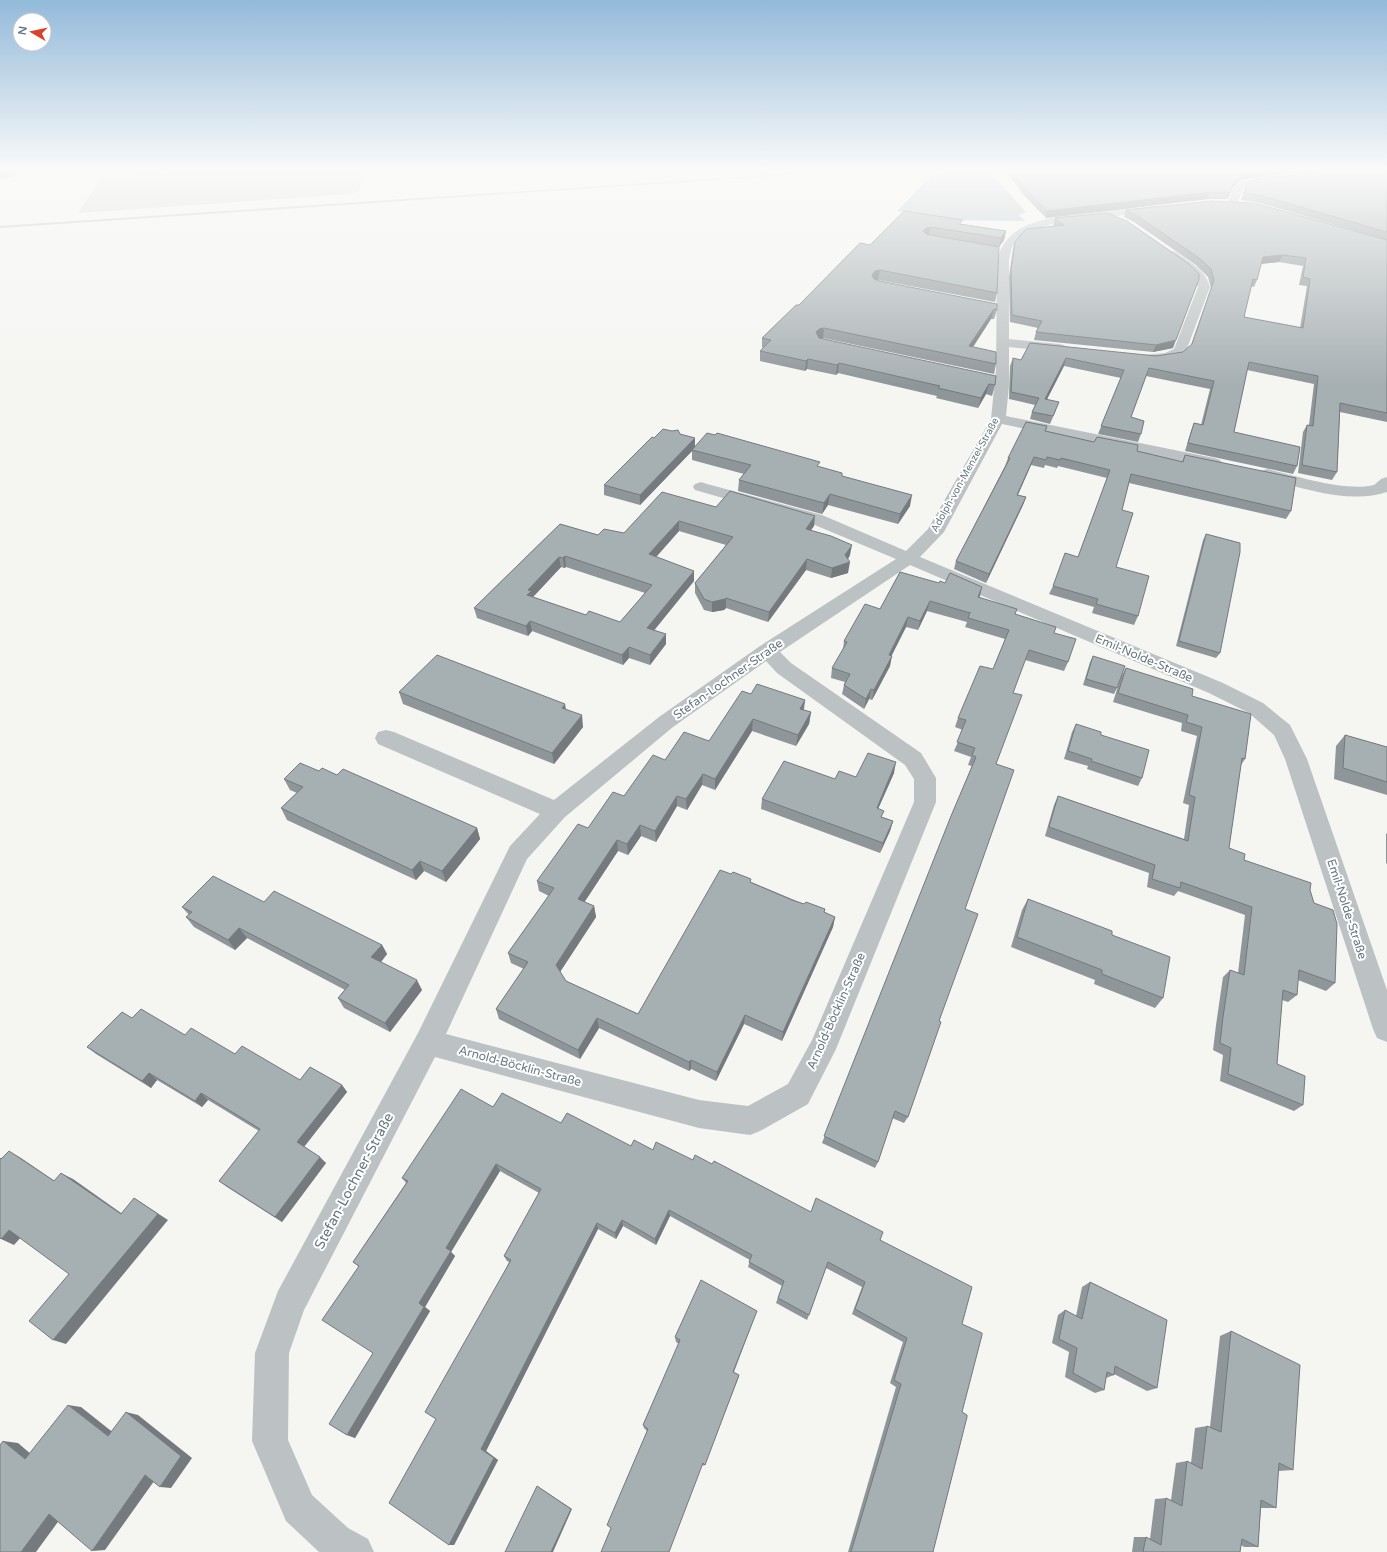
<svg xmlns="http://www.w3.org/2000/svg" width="1387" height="1552" font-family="'Varela Round',sans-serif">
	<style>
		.green { fill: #d5dad1 }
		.water { fill: #b5c3c6 }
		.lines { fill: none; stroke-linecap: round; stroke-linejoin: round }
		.stream { fill: #b5c3c6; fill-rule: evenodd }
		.minor { fill: #bcc1c3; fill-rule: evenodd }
		.wall { fill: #8f9699; fill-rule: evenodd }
		.shaded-wall { fill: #747a7d }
		.building { fill: #a6afb2; stroke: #747a7d; fill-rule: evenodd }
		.labels { text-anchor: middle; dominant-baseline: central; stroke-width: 4; stroke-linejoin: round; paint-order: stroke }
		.far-street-label { font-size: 10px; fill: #667881; stroke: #fff }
		.street-label { font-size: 12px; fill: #667881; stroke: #fff }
		.near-street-label { font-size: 14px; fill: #667881; stroke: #fff }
	</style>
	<rect width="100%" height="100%" fill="#f5f5f2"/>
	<!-- green -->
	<path class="green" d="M170 169H363L359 191 352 194 78 213 102 177 168 173Z"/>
	<!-- water -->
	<path class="water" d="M984 171 992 174 1026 212 1019 215 1025 221 948 220 897 211 932 175Z"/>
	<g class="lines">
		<!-- stream -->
		<path class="stream" d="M857 169H878L0 228V226Z"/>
		<!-- minor -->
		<path class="minor" d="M1279 174 1282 175 1284 177 1282 179 1247 185 1242 192 1237 205H1229L1228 203 1232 191 1240 181Z
			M1155 206 1159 207 1160 209 1159 211 1054 223 1032 231 1020 239 1012 247 1009 260V339L1059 344 1064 345 1066 348 1064 351 1059 352 1009 347V386L1006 416 1214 458 1220 460 1222 463 1220 466 1214 468 1002 424 944 532 920 557 1223 683 1263 703 1290 725 1307 759 1387 990V1042L1377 1038 1373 1029 1285 759 1274 735 1249 713 1209 693 910 565 780 652 791 663 921 753 936 778V802L836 1049 808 1104 760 1131 750 1135 699 1128 435 1057 304 1310 289 1353 288 1440 312 1495 348 1528 368 1539 374 1552H319L286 1521 252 1441 255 1353 278 1291 418 1033 510 846 540 814 378 744 375 738 378 732 386 730 394 732 554 800 659 717 760 646 896 559 810 523 695 490 693 487 695 484 701 482 707 484 822 515 906 551 928 529 991 419 996 369 997 265C1001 219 1056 217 1091 213 1113 210 1134 208 1155 206ZM766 661 777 673 905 765 914 779V802L812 1040 788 1084 748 1106 699 1100 446 1034 527 859 565 817 673 727Z
			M1172 251 1176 252C1190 262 1205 269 1210 287L1185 354C1174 361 1157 364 1144 361L1142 358 1144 355 1165 353 1174 349 1198 287 1192 274 1168 256 1166 254 1168 252Z
			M1267 469C1296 476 1346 492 1374 485L1381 479 1387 477V492C1349 505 1299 487 1261 477L1259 474 1261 471Z"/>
	</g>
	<!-- wall -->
	<path class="wall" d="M0 169H20L13 177 0 178Z
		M1011 169H1311L1240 180 1232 189 1228 199H1208L1046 218 1022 193 1009 175Z
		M1387 169V240L1256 202 1241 200 1246 186Z
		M1126 210 1387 240V422L1340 412 1337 472 1332 480 1298 473 1303 432 1307 425H1309L1314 384 1247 370 1234 432 1297 466 1293 474 1185 451 1191 431 1194 423 1201 425 1210 389 1146 376 1131 417 1141 434 1138 442 1098 434 1121 378 1064 366 1047 399 1056 410 1050 424 1030 419 1032 412 1035 405 1009 399 1010 366 1013 358 1021 360 1030 343 1156 356 1183 352 1191 345 1211 288 1208 277 1196 265 1134 222 1124 217ZM1279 262 1303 266 1299 285 1307 286 1300 328 1244 317 1251 286 1254 287 1257 280 1261 264Z
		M904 211 962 224 1006 231 1004 240 999 247 997 293 995 302 878 280H876L997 310 994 319H991L973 347 996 364 994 374 823 338H821L995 385 992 396 986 394 978 408 936 398 937 396 838 373 836 375 807 369 805 371 760 361V351L763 348 762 347V338L870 245Z
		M1107 213 1173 348 1153 352 1034 340 1036 332 1038 328 1010 322 1009 277 1013 249 1015 242 1054 226 1053 225 1055 218Z
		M1047 426 1046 431 1094 442 1137 451 1182 462 1185 455 1291 511 1286 519 1129 483 1122 510 1116 567 1138 616 1134 625 1092 613 1094 607 1049 594 1053 586 1078 557 1107 478 1058 466 1057 468 1045 465 1044 468 1031 465 1018 495 1026 497 1023 505 986 583 954 569 956 561 1005 466 1008 458Z
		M680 434 695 447 819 467 910 506 898 524 828 505 822 514 738 491 739 480 744 474 692 460V451L640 505 604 495V485L654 438Z
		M716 507 814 526 810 531 850 555 848 559V573L831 578 806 570 768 622 726 608 724 610 712 612 704 610 695 593V583L726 545 679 531 656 557 694 581 654 630 666 634V644L650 665 629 658 623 665 532 631 528 636 477 618 474 608 560 524 598 535 624 533ZM561 567 564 568 566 567 645 593 620 622 586 615 533 597Z
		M1206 534 1220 653 1216 658 1176 646 1203 540Z
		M900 572 979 597 1054 633 1068 662 1064 671 1025 660 1013 693 996 764 965 909 939 1021 908 1117 904 1123 892 1118 878 1162 875 1168 822 1143 972 766 968 765 971 757 954 751 963 730 955 727 958 718 993 669 1005 639 965 627 967 622 927 611 918 630 906 627 891 656 890 666 872 700 869 699 864 709 842 694 844 685 845 682 831 678 832 668 843 650 844 641 880 609Z
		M1093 656 1117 688 1114 694 1083 685 1090 662Z
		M1126 668 1192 696 1245 759 1241 765 1229 848 1244 860 1310 890 1335 983 1326 991 1298 980 1297 995 1288 1002 1282 1000 1277 1064 1303 1105 1294 1111 1220 1081 1223 1055 1213 1050 1216 1025 1223 977 1230 970 1238 973 1245 915 1178 891 1174 896 1147 887 1149 873 1045 836 1054 805 1058 796 1184 839 1189 805 1183 803 1197 736 1181 731 1182 723 1113 702 1121 677Z
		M399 692 566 709 583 727 554 764 403 704Z
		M751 694 805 700 804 710 811 712 809 724 796 746 752 731 715 790 702 785 687 810 677 806 656 842 641 836 628 855 618 851 584 902 594 906 596 917 560 972 566 981 638 1014 751 882 835 917 833 927 782 1041 744 1024 716 1081 691 1069 689 1071 599 1028 580 1059 499 1019 496 1009 524 969 511 963 508 953 549 896 539 891 537 881 588 828 665 760 709 741Z
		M1076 724 1101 735 1142 778 1138 786 1087 769 1088 766 1064 759 1072 732Z
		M1345 735 1387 747V795L1334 779 1336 746Z
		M319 771 337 775 477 828 480 839 446 882 424 871 416 880 287 820 281 808 297 793 290 790 284 779Z
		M894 773 878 809 882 817 893 821 890 831 880 853 761 809 762 799 835 779Z
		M1387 833V864L1386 863V834Z
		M1028 899 1112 935 1163 998 1155 1008 1094 984 1095 980 1011 947 1022 910Z
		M264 902 382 945 387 954 381 962 422 990 390 1032 344 1008 338 998 345 990 247 938 235 950 194 927 186 917 189 915 182 907Z
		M132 1018 185 1035 235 1054 300 1080 342 1085 347 1092 304 1147 326 1163 282 1222 227 1187 219 1181 259 1131 208 1100 202 1107 157 1080 151 1088 96 1054 87 1047Z
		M493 1107 561 1123 631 1146 653 1150 693 1160 712 1164 811 1212 880 1240 962 1324V1412L933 1552H848L896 1387 890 1383 903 1342 852 1314 862 1287 826 1268 809 1315 807 1320 776 1303 782 1286 748 1267 750 1260 670 1216 656 1245 623 1226 616 1239 598 1229 486 1451 498 1460 454 1545 436 1419 509 1262 507 1261 504 1256 539 1193 500 1171 451 1252 455 1256 425 1307 430 1311 355 1438 347 1435 373 1353 358 1266 353 1262 406 1183 402 1178Z
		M1090 1282 1157 1388 1147 1391 1114 1374V1375L1106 1378 1104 1390 1095 1393 1065 1377 1069 1352 1052 1343 1058 1315 1065 1310 1076 1316 1082 1287Z
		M755 1316 734 1372 739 1375 738 1379 704 1466 703 1465 611 1528 647 1431 644 1428 643 1425 679 1344 676 1342 675 1337Z
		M1231 1331 1293 1470 1279 1471H1278L1276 1508H1261L1258 1547H1244L1241 1545 1240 1552H1132L1134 1537H1146L1150 1539 1155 1499 1166 1498 1171 1500 1176 1463 1187 1461 1191 1463 1195 1428 1207 1426 1210 1427 1220 1336Z"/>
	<!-- shaded-wall -->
	<path class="shaded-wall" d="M9 169H20L13 177Z
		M1270 169H1311L1240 180 1231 190 1233 184 1242 173Z
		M1210 192 1208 199 1046 218 1047 211Z
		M931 227 929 236 924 237 923 231 926 228Z
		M1006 231 1004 240 999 247 1001 238Z
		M1283 255 1279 262 1259 264 1263 257Z
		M880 270 878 280 874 281 872 275 875 271Z
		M994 309 991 319 967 356 969 346Z
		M824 328 823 338 818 339 816 332 819 329Z
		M1176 340 1173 348 1153 352 1156 345Z
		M1066 358 1064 366 1043 407 1045 399Z
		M808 359 807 369 805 371 806 361Z
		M839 363 838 373 836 375 837 365Z
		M989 384 986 394 978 408 981 398Z
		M695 438V448L692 450V451L640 505V495Z
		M1034 457 1031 465 1014 503 1017 495Z
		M830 494 828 505 822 514 824 503Z
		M912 495 910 506 898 524 900 514Z
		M1026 497 1023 505 986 583 989 574Z
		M815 516 814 526 804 540 806 529Z
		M679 521V531L649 565V554Z
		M852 545 850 555 845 564 850 562 848 573 831 578 832 568 845 555Z
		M565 556 566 567 564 568 563 558Z
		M559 557 561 567 533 597 527 595 528 590Z
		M807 559 806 570 768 622 769 612Z
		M694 571V581L648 638 647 628Z
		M982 587 980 596 975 606 978 597Z
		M726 598V608L724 610 712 612V602Z
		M930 601 927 611 918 630 920 621Z
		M908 617 906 627 887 665 889 655Z
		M530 621 532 631 528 636 526 626Z
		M666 634V644L650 665V655Z
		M629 647V658L623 665 622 655Z
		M892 656 890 666 872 700 874 690Z
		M871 689 869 699 864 709 866 699Z
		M805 700 803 711 800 709Z
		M565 704 567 715 562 708Z
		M811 712 809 724 796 746 798 735Z
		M582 715 583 727 554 764 552 753Z
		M753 719 752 731 715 790V779Z
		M896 762 894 773 874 818 877 808Z
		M703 774 702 785 687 810 686 799Z
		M677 796V806L656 842 655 831Z
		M893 821 890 831 880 853 883 843Z
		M640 825 641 836 628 855 627 844Z
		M477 828 480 839 446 882 442 871Z
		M617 840 618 851 580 909 578 899Z
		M420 861 424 871 416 880 412 870Z
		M594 906 596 917 558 975 556 965Z
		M835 917 833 927 782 1041 783 1032Z
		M239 928 247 938 235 950 228 940Z
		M382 945 387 954 377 967 371 957Z
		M417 980 422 990 390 1032 385 1023Z
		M745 1015 744 1024 716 1081 717 1072Z
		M597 1018 599 1028 580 1059 578 1050Z
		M691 1060V1069L689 1071V1062Z
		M149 1073 157 1080 151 1088 142 1081Z
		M342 1085 347 1092 303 1148 297 1142Z
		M201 1093 208 1100 202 1107 195 1101Z
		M9 1151 21 1158 65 1188 54 1181Z
		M320 1157 326 1163 282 1222 275 1217Z
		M496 1164 500 1171 451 1252 455 1256 425 1307 430 1311 355 1438 347 1435 446 1248Z
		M61 1173 73 1179 131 1220 121 1214Z
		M134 1198 168 1220 66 1344 53 1340Z
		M669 1210 670 1216 656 1245 655 1239Z
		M622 1220 623 1226 616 1239 615 1233Z
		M597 1223 598 1229 486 1451 498 1460 454 1545H449L481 1449Z
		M9 1230 22 1236 14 1245 1 1239Z
		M68 1405 81 1407 120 1438 108 1436Z
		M126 1412 138 1415 192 1458 171 1488 160 1487Z
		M3 1441 18 1443 39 1461 25 1459Z
		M145 1475 157 1477 105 1550 92 1551Z
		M537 1486 572 1509 553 1552H551Z
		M49 1514 63 1515 36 1552H21Z"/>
	<!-- building -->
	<path class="building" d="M1011 169H1270L1242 173 1233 184 1230 193 1210 192 1047 211 1024 187Z
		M1333 169H1387V232L1259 195 1244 193 1246 186 1250 181Z
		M1211 201 1254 203 1387 240V413L1340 403 1337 472 1302 465 1307 425 1313 426 1318 376 1249 362 1234 432 1300 447 1297 466 1188 443 1194 423 1203 425 1214 381 1149 368 1131 417 1144 421 1141 434 1101 426 1124 370 1066 358 1045 399 1059 402 1053 416 1032 412 1039 398 1011 392 1013 358 1021 360 1030 343 1156 356 1183 352 1192 344 1214 280 1211 269 1199 258 1136 215 1126 210ZM1283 255 1306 258 1303 277 1310 279 1303 328 1244 317 1253 279 1257 280 1263 257Z
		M904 211 963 220 959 224 1006 231 1001 238 931 227 926 228 923 231 926 234 930 235 999 247 997 293 880 270 875 271 872 275 874 279 879 281 997 304V310L994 309 969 346 996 352V364L824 328 819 329 816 332 819 338 996 376 995 385 989 384 981 398 938 388 940 386 839 363 837 365 808 359 806 361 760 351 771 340 762 338 796 305H799L860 243 870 245Z
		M1107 213 1127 221 1189 264 1199 274V279L1176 340 1156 345 1036 332 1042 321 1012 315 1011 270 1015 242 1022 233 1027 229 1064 225 1055 218Z
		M1026 422 1047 426 1045 431 1094 442 1097 437 1138 445 1137 451 1183 462 1185 455 1296 478 1291 511 1131 474 1122 510 1133 513 1116 567 1149 576 1138 616 1096 604 1098 599 1053 586 1065 553 1078 557 1110 470 1061 458 1060 460 1047 457 1046 460 1034 457 1017 495 1026 497 989 574 956 561 1010 458H1008Z
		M663 429 672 431 678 430 680 434 695 438 640 495 604 485 652 437 654 438Z
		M707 433 715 435 717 433 820 462 817 466 842 473V476L912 495 900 514 830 494 824 503 739 480 751 465 692 450Z
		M730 491 815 516 806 529 831 536 852 545 845 555 850 562 832 568 807 559 769 612 726 598 725 599 712 602 704 599 695 583 733 537 679 521 649 554 694 571 647 628 666 634 650 655 629 647 622 655 530 621 526 626 474 608 560 524 598 535 604 529 624 533 662 492 716 507ZM565 556 652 585 620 622 589 611 586 615 527 595 532 591 528 590 559 557 563 558Z
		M1206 534 1240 543V552L1220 653 1179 641Z
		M900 572 939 583 940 581 945 583 950 573 982 587 978 597 1017 609 1015 614 1056 627 1054 633 1076 639 1068 662 1029 650 1013 693 1022 695 996 764 1014 770 965 909 978 914 939 1021 941 1022 908 1117 895 1111 878 1162 824 1136 951 816 976 757 972 755 975 748 957 742 966 720 958 718 980 666 993 669 1009 630 968 618 970 612V613L930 601 920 621 908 617 889 655 892 656 874 690 871 689 866 699 844 685 850 674 832 668 847 642 844 641 865 604 880 609Z
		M437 655 565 704 562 708 582 715 552 753 399 692Z
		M1093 656 1125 666 1117 688 1086 679Z
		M1126 668 1193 689 1192 696 1251 714 1245 759 1242 758 1229 848 1245 854 1244 860 1311 883 1310 890 1314 903 1333 910 1337 924 1335 983 1299 970 1297 995 1283 990 1277 1064 1305 1076 1303 1105 1228 1074 1231 1048 1220 1043 1223 1017 1230 970 1244 975 1252 907 1181 882 1180 888 1152 879 1155 865 1049 827 1058 796 1188 841 1195 797 1189 795 1202 727 1186 722 1188 715 1118 693Z
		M757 684 805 700 800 709 811 712 798 735 753 719 715 779 703 774 686 799 677 796 655 831 640 825 627 844 617 840 578 899 594 906 556 965 566 981 638 1014 720 870 731 874 733 872 751 879 750 882 792 900 804 904 806 902 825 909 824 912 835 917 783 1032 745 1015 717 1072 691 1060 689 1062 597 1018 578 1050 496 1009 528 962 508 953 554 888 537 881 578 824 588 828 613 792 624 796 653 755 665 760 684 732 709 741 742 691 751 694Z
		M1076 724 1101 732V735L1149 750 1142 778 1091 761 1092 759 1068 751Z
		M1345 735 1387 747V782L1343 768Z
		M868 753 896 762 877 808 884 811 881 817 893 821 883 843 762 799 784 761 835 779 839 771 856 777Z
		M300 763 319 771 322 768 337 775 343 769 477 828 442 871 420 861 412 870 281 808 303 787 284 779Z
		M213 876 264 902 274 891 382 945 371 957 417 980 385 1023 338 998 349 985 239 928 228 940 186 917 192 912 182 907Z
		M1028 899 1112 931V935L1170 957 1163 998 1102 974V970L1017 937Z
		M141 1009 185 1035 191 1028 235 1054 242 1046 300 1080 310 1067 342 1085 297 1142 320 1157 275 1217 219 1181 260 1129 201 1093 195 1101 149 1073 142 1081 87 1047 122 1012 132 1018Z
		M461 1089 493 1107 502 1093 561 1123 567 1113 631 1146 634 1140 653 1150 656 1142 693 1160 695 1155 712 1164 714 1161 811 1212 816 1198 883 1232 880 1240 972 1287 962 1324 982 1333V1335L962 1412 967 1415V1417L933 1552H851L901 1384 894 1380 907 1338 855 1309 865 1282 828 1262 809 1315 778 1298 784 1281 749 1262 752 1255 669 1210 655 1239 622 1220 615 1233 597 1223 481 1449 494 1458 449 1545 389 1503 436 1419 425 1412 511 1260 504 1256 541 1189 496 1164 446 1248 451 1251 419 1303 424 1307 347 1435 329 1424 373 1353 322 1320 359 1266 353 1262 408 1181 402 1178Z
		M9 1151 54 1181 61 1173 121 1214 134 1198 158 1214 53 1340 29 1321 69 1274 9 1230 1 1239 0 1238V1158L1 1159Z
		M701 1280 757 1311 733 1372 739 1375 705 1465 703 1463 669 1552H601L611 1528 607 1525 648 1429 643 1425 680 1340 675 1337Z
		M1090 1282 1167 1320 1157 1388 1115 1366 1114 1375 1107 1372 1104 1390 1073 1373 1077 1348 1059 1339 1065 1310 1082 1319Z
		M1231 1331 1300 1365 1293 1470 1279 1463 1276 1508 1261 1500 1258 1547 1242 1539 1240 1552H1143L1146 1537 1161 1545 1166 1498 1182 1506 1187 1461 1202 1469 1207 1426 1221 1432Z
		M68 1405 108 1436 126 1412 181 1456 160 1487 145 1475 92 1551 49 1514 21 1552H0V1445L3 1441 25 1459Z
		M537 1486 571 1509 551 1552H505Z"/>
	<!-- sky -->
	<linearGradient id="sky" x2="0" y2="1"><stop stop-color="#93bada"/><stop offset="0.44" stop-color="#fafaf9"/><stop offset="1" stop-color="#fafaf9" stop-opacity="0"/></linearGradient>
	<rect width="1387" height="386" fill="url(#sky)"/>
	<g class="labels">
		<!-- far-street labels -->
		<g class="far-street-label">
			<text transform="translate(965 475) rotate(-61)">Adolph-von-Menzel-Straße</text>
		</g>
		<!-- street labels -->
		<g class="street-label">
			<text transform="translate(1144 658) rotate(23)">Emil-Nolde-Straße</text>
			<text transform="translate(728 679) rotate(-35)">Stefan-Lochner-Straße</text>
			<text transform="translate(1347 909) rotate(72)">Emil-Nolde-Straße</text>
			<text transform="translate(836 1011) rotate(-66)">Arnold-Böcklin-Straße</text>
			<text transform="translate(520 1066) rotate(15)">Arnold-Böcklin-Straße</text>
		</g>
		<!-- near-street labels -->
		<g class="near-street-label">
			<text transform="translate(354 1181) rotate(-62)">Stefan-Lochner-Straße</text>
		</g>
	</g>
	<!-- north arrow -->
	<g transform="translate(32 32) rotate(279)"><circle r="19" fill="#ffffff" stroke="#c2c9cd"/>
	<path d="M0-3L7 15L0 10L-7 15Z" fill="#da422d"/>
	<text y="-6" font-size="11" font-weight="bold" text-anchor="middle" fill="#667881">N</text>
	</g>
</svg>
